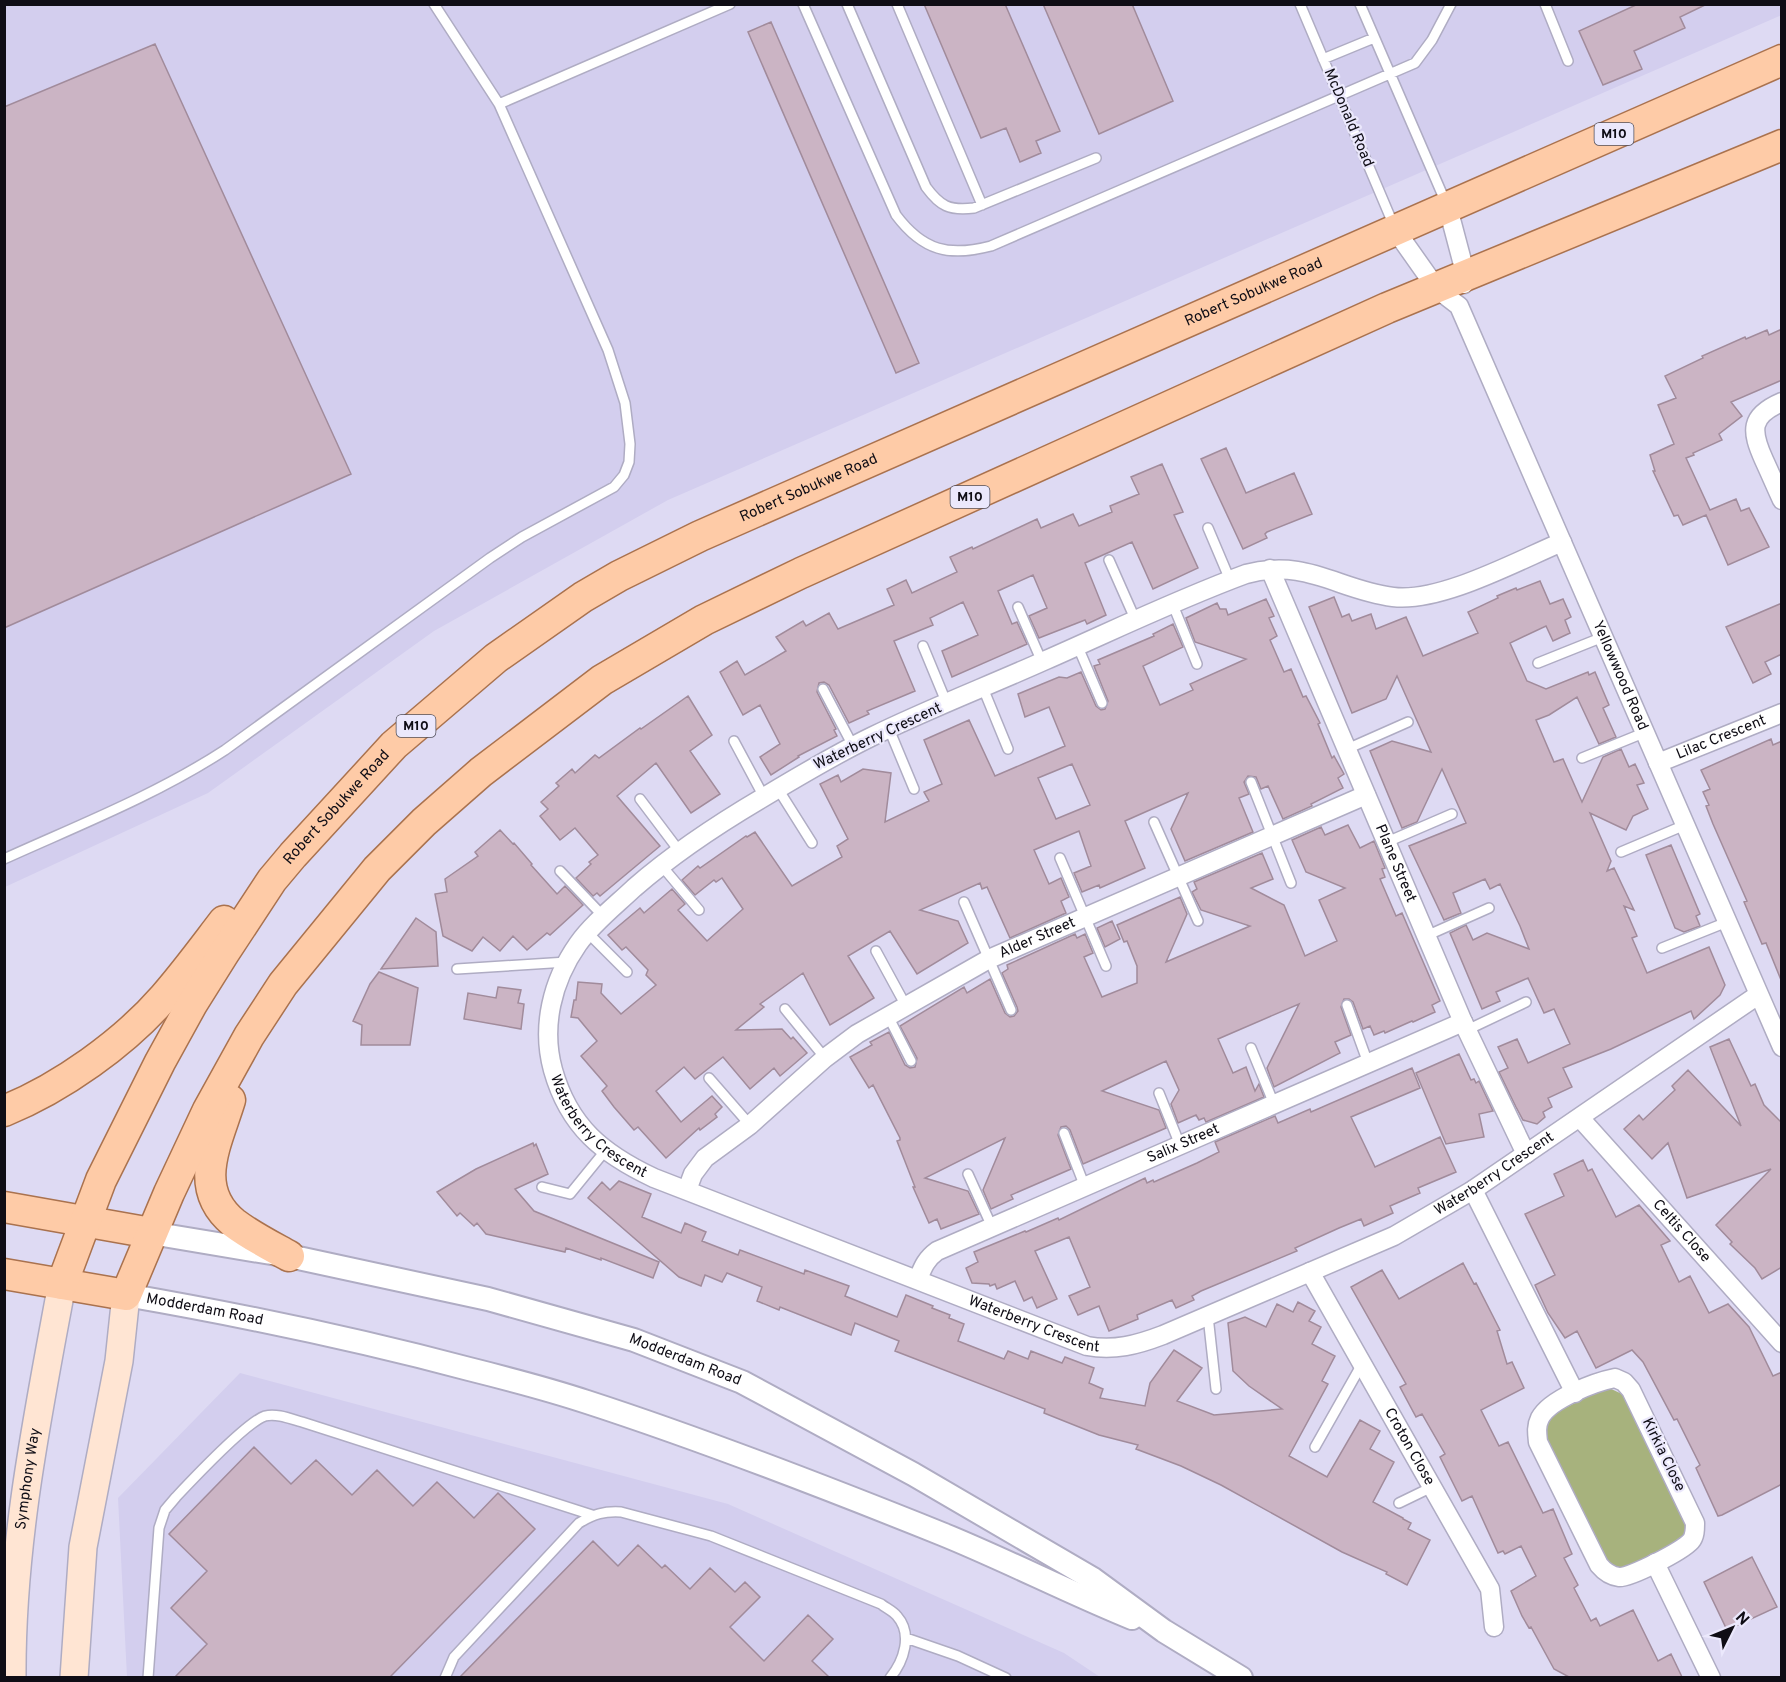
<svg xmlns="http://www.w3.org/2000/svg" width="1786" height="1682" font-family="Overpass,sans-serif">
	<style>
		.built { fill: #d3ceee }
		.green { fill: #a7b27d }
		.building { fill: #cbb4c4; stroke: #a18b9b; stroke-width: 1.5; fill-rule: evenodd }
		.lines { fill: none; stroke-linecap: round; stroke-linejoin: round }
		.service-casing { stroke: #afacc3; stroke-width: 12 }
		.minor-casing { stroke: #afacc3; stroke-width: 21 }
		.tertiary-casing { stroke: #afacc3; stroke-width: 26 }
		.secondary-casing { stroke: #afacc3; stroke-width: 30 }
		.primary-casing { stroke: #aa724e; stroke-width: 33 }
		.service { stroke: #fff; stroke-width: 9 }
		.minor { stroke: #fff; stroke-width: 18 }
		.tertiary { stroke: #fff; stroke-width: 22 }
		.secondary { stroke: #ffe5d3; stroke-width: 27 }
		.primary { stroke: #fecba7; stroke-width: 30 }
		.labels { text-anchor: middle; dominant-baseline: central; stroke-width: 4.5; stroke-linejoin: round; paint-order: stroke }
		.shield { fill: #ebe8fc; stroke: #514f5a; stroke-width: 1.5 }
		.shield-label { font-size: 14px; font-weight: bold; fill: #0f0d15 }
		.street-label { font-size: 15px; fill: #0f0d15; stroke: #ebe8fc }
	</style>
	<rect width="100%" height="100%" fill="#dedaf3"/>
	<!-- built -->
	<path class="built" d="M1781 4 1782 15 668 500 434 631 208 793 5 887 4 5Z
		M240 1373 728 1504 1064 1653 1100 1677H127L118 1498Z"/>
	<!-- green -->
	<path class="green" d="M1607 1387 1624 1395 1687 1523 1686 1533 1683 1539 1624 1569 1613 1568 1605 1562 1544 1436 1549 1416Z"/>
	<!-- building -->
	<path class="building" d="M924 4H1005L1060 131 1036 141 1041 153 1020 162 1006 128 981 138Z
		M1043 4H1132L1173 101 1099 134Z
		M1638 4H1707L1680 17 1685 28 1634 51 1642 69 1603 85 1579 31Z
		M771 22 919 363 896 373 748 32Z
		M155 44 351 474 4 628V107Z
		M1782 329V380L1731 402 1742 416 1719 434 1722 440 1693 453 1694 455 1686 458 1710 510 1736 499 1741 511 1749 508 1769 547 1728 565 1706 515 1683 525 1678 515 1674 516 1653 471H1655L1650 455 1674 444 1658 405 1676 398 1665 376 1703 358 1702 356 1745 337 1746 339 1767 330 1769 335Z
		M1226 448 1246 493 1294 473 1312 514 1267 532 1265 534 1267 538 1243 549 1201 459Z
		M1162 464 1183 512 1174 515 1198 568 1153 589 1132 542 1085 563 1106 615 1087 624 1085 620 1039 638 1029 616 1047 608 1033 575 998 591 1012 624 1017 622 1027 644 952 677 942 651 978 635 963 602 930 618 933 625 894 641 915 691 867 711 869 714 849 723 829 685 824 682 819 683 817 692 836 729 834 730 837 736 798 756 799 757 771 775 760 757 780 744 760 705 743 715 720 672 737 661 745 675 786 651 776 637 803 621 806 626 829 613 838 629 894 605 887 589 906 580 912 593 957 572 950 557 972 547 973 549 1037 519 1041 528 1073 514 1079 526 1112 512 1110 506 1139 494 1131 477Z
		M1540 581 1550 604 1563 599 1571 617 1565 620 1570 633 1553 641 1546 626 1510 643 1527 681 1546 689 1588 672 1589 675 1595 672 1609 705 1603 708 1616 737 1599 744 1577 697 1549 715 1536 720 1554 762 1563 759 1582 802 1603 757 1621 749 1629 767 1635 764 1644 783 1637 785 1648 809 1633 816 1626 830 1590 813 1611 861 1607 871 1614 868 1634 910 1624 906 1637 936 1632 938 1647 973 1709 947 1725 985 1720 995 1694 1019 1691 1011 1611 1049 1563 1068 1572 1087 1548 1098 1552 1107 1543 1112 1545 1117 1537 1124 1523 1120 1516 1107 1499 1072 1508 1068 1498 1047 1517 1039 1528 1063 1570 1044 1554 1009 1544 1013 1528 978 1496 992 1500 1001 1482 1009 1450 933 1466 925 1473 940 1487 933 1529 949 1520 926 1500 884 1490 889 1485 879 1453 893 1461 913 1444 920 1409 846 1466 823 1442 769 1417 822 1402 828 1370 751 1392 741 1431 752 1397 676 1386 699 1352 713 1309 607 1334 597 1342 617 1349 614 1352 621 1371 614 1376 629 1406 617 1423 656 1478 633 1468 612 1498 598 1497 596 1516 588 1517 590Z
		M1266 599 1274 616 1269 618 1277 636 1270 640 1284 672 1291 669 1303 697 1306 696 1320 723 1318 724 1332 758 1334 756 1344 774 1338 778 1343 788 1311 804 1312 806 1283 819 1268 786 1261 789 1256 777 1248 776 1244 782 1249 794 1239 798 1253 832 1185 861 1171 829 1188 793 1125 821 1145 868 1100 888 1099 885 1082 892 1074 873 1091 866 1079 831 1034 850 1049 884 1061 878 1069 897 1061 901 1066 913 1010 938 987 887 982 889 980 883 920 910 958 921 968 943 917 974 890 931 848 956 874 998 830 1025 803 973 760 1004 764 1007 736 1030 782 1029 791 1039 793 1037 807 1053 780 1076 774 1068 750 1089 723 1057 695 1079 684 1067 656 1091 681 1122 712 1096 722 1107 715 1114 717 1117 700 1130 699 1128 666 1158 638 1127 634 1130 614 1107 602 1091 607 1086 581 1056 597 1041 578 1018 571 1017 574 1000H576L578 982 602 984 601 993 621 1014 656 985 646 975 648 970 626 947 622 950 608 935 640 908 644 913 672 889 685 904 678 910 707 941 743 909 722 878 716 882 714 880 695 895 682 880 698 866 700 868 746 836 747 837 755 832 792 886 842 857 837 846 848 839 820 784 838 775 841 782 863 769 891 773 885 822 929 801 924 792 942 784 924 740 969 720 995 776 1065 746 1049 707 1025 717 1018 694 1059 677 1067 678 1081 672 1096 706 1101 710 1105 709 1108 701 1094 666 1100 664 1098 660 1154 636 1153 634 1173 624 1183 647 1143 666 1160 705 1193 690 1190 684 1246 659 1195 642 1186 618 1217 603 1220 609H1226L1228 615ZM1072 764 1090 805 1056 819 1038 778Z
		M1782 603V654L1765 662 1771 674 1753 683 1726 627Z
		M688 696 712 735 690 751 720 794 691 813 656 763 617 796 660 846 600 896 597 893 593 896 576 878 591 864 589 862 598 855 575 828 560 840 540 816 548 809 541 802 559 786 556 783 572 769 575 773 595 755 599 758 640 728 641 729Z
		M1771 739 1773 745 1782 741 1781 980 1766 943 1762 944 1744 902 1747 901 1713 824 1706 806 1709 805 1703 792 1710 789 1701 770Z
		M1348 825 1360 848 1374 841 1385 868 1382 869 1385 877 1380 879 1396 916 1402 913 1440 1001 1432 1005 1435 1012 1413 1022 1412 1021 1385 1033 1384 1031 1374 1035 1370 1026 1363 1029 1353 1002 1349 999H1344L1341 1007 1351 1035 1335 1042 1340 1053 1274 1087 1267 1068 1299 1004 1218 1039 1233 1073 1246 1067 1255 1091 1259 1084 1264 1097 1206 1122 1204 1118 1199 1120 1196 1115 1178 1123 1171 1104 1179 1090 1166 1061 1102 1091 1159 1110 1166 1128 1083 1164 1070 1130 1066 1126 1061 1127 1058 1135 1071 1169 1011 1195 1013 1199 991 1209 983 1190 1005 1138 925 1178 968 1191 979 1214 941 1229 937 1219 929 1223 913 1187H915L897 1141 900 1140V1138L873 1085 869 1088 850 1057 872 1045 870 1042 889 1032 905 1065 910 1068 915 1067 917 1058 900 1026 964 987 967 993 990 979 1005 1013 1010 1017 1014 1016 1018 1011 1017 1007 1002 973 1008 969 1007 965 1075 934 1077 938 1085 934 1093 953 1084 957 1102 997 1137 983V966L1127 941 1124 942 1117 925 1180 897 1187 914 1166 962 1250 926 1201 910 1192 892 1197 889 1194 882 1262 853 1273 879 1251 888 1284 905 1305 956 1337 941 1319 900 1345 888 1306 872 1292 840 1321 827 1325 835Z
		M500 830 513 844 514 843 532 864 531 865 557 894 565 886 583 905 550 935 547 933 527 950 513 936 500 951 483 937 472 951 443 936 435 894 447 892 445 879 478 856 475 852Z
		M1671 845 1700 914 1696 916 1700 926 1684 932 1675 928 1646 855Z
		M416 918 436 932 438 966 381 969Z
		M1112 921 1120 939 1105 947 1097 928Z
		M379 972 418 988 410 1045H361L362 1025 353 1021 370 984Z
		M498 987 521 990 518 1003 524 1004 521 1029 464 1019 468 993 496 998Z
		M1729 1039 1751 1086 1755 1084 1764 1105 1782 1123V1267L1762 1279 1755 1268 1730 1244 1732 1242 1716 1225 1771 1169 1687 1198 1668 1143 1652 1159 1624 1129 1639 1115 1643 1120 1675 1090 1672 1086 1688 1070 1741 1126 1710 1047Z
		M1459 1054 1471 1080 1474 1079 1476 1083 1479 1081 1493 1111 1479 1114 1484 1137 1446 1144 1416 1073Z
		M1412 1068 1420 1088 1351 1117 1375 1167 1440 1137 1456 1172 1418 1188 1420 1193 1390 1206 1393 1213 1364 1226 1361 1219 1339 1228 1295 1248 1297 1251 1201 1291 1192 1296 1194 1300 1176 1308 1172 1300 1137 1315 1138 1319 1109 1331 1099 1306 1078 1315 1069 1296 1090 1287 1069 1237 1035 1251 1057 1299 1037 1308 1032 1297 1024 1301 1015 1281 997 1289 995 1284 990 1286 989 1284 972 1283 966 1268 978 1262 974 1252 1025 1231 1026 1232 1058 1218 1059 1220 1145 1178 1147 1183 1153 1180 1154 1182 1197 1163 1219 1152 1215 1142 1275 1116 1278 1123 1310 1109 1311 1112Z
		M533 1143 534 1146 536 1144 548 1174 515 1189 534 1211 659 1262 653 1278 601 1258V1260L566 1248 565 1252 486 1234 477 1223 474 1226 460 1213 457 1216 437 1192 476 1169Z
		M1583 1160 1588 1171 1592 1169 1616 1217 1639 1205 1670 1241 1661 1245 1679 1282 1690 1276 1709 1313 1728 1304 1749 1327 1773 1376 1782 1372V1484L1722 1515 1718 1516 1696 1468 1700 1465 1677 1419 1674 1420 1643 1362 1632 1350 1596 1368 1577 1331 1565 1338 1548 1313 1535 1285 1555 1275 1525 1214 1564 1196 1554 1174Z
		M619 1181 651 1194 642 1217 681 1233 685 1223 706 1232 702 1241 738 1255 740 1250 804 1274 805 1270 849 1286 845 1296 897 1317 906 1295 933 1306 932 1308 950 1315 949 1318 964 1324 958 1341 1004 1359 1008 1351 1028 1359 1031 1351 1062 1363 1065 1357 1094 1368 1089 1383 1103 1389 1100 1398 1145 1406 1150 1383 1174 1350 1202 1368 1177 1401 1214 1415 1282 1409 1249 1386 1233 1371 1228 1323 1245 1317 1266 1327 1277 1304 1293 1312 1298 1302 1315 1311 1309 1321 1321 1327 1312 1344 1335 1356 1322 1381 1328 1384 1289 1456 1327 1477 1360 1420 1380 1431 1370 1449 1394 1462 1373 1502 1403 1518V1519L1411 1523 1408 1529 1430 1540 1407 1585 1386 1574 1387 1572 1342 1552 1221 1485 1181 1466 1136 1449 1138 1445 1099 1435 1044 1413 1045 1409 895 1351 899 1341 855 1323 851 1335 780 1307 779 1310 757 1301 762 1287 727 1273 722 1282 705 1275 701 1286 679 1277 588 1198 602 1182 610 1190Z
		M1463 1263 1474 1284 1476 1283 1500 1330 1497 1331 1507 1364 1512 1362 1524 1388 1481 1410 1499 1446 1508 1442 1543 1513 1553 1509 1572 1554 1564 1558 1578 1585 1574 1588 1591 1621 1596 1618 1600 1626 1633 1610 1658 1661 1671 1654 1682 1677H1569L1554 1669 1531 1627 1529 1628 1522 1616 1511 1591 1536 1576 1521 1546 1505 1554 1503 1551 1498 1553 1472 1496 1462 1501 1440 1457 1445 1454 1422 1414 1416 1417 1400 1387 1406 1384 1351 1287 1382 1270 1399 1299Z
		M254 1447 291 1484 316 1460 352 1495 377 1470 413 1506 437 1482 474 1518 498 1493 535 1529 390 1677H175L207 1644 171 1608 207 1571 169 1534Z
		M593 1541 618 1566 638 1545 662 1568 665 1565 690 1589 710 1568 735 1592 745 1582 760 1597 730 1627 764 1661 808 1615 833 1639 812 1661 829 1677H460Z
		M1752 1557 1777 1607 1727 1630 1704 1582Z"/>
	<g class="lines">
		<!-- service casing -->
		<g class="service-casing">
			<path id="service" d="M803 4 896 215C923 251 949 257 991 246L1415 63 1432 40 1451 4
				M847 4 926 187C940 206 949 211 974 208L1096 158
				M897 4 982 205
				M1300 4 1394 226
				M1360 4 1446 203
				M1545 4 1568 61
				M1323 59 1374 38
				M499 104 730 4
				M1208 528 1230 580
				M1109 560 1136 621
				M1173 605 1197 664
				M1018 607 1042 662
				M923 646 947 704
				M1078 647 1102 703
				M1538 663 1603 637
				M983 688 1008 749
				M823 689 853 746
				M889 729 914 789
				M734 741 764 797
				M1347 749 1408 722
				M1582 758 1646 732
				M1251 782 1291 883
				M778 789 812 843
				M640 799 680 852
				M1154 822 1198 921
				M1387 842 1452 814
				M1621 852 1685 825
				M1060 858 1106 966
				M4 859C79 825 156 795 225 750L490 558 522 537 614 487 624 475 629 462 630 444 625 403 608 350 499 104 434 4
				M661 865 699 910
				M560 871 603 916
				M964 902 1011 1010
				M588 933 627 972
				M1426 936 1489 908
				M1662 948 1727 922
				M876 951 906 1006
				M457 969 567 962
				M1347 1005 1368 1063
				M785 1009 825 1058
				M888 1016 911 1061
				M1467 1030 1526 1002
				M1251 1048 1274 1104
				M709 1078 750 1125
				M1159 1093 1180 1145
				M1064 1133 1085 1187
				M968 1174 992 1227
				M542 1187 570 1194 605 1151
				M1208 1316 1216 1389
				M1315 1447 1362 1364
				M1399 1503 1432 1487
				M906 1638 958 1656 1006 1678
				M148 1678 159 1528 165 1510 176 1497C192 1480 247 1422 265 1416 277 1413 291 1419 302 1422L592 1515
				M445 1678 454 1657 579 1523C594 1514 604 1511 621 1512L711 1536 881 1604C886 1608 893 1611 897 1616 913 1634 904 1661 890 1678"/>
		</g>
		<!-- minor casing -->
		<g class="minor-casing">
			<g id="minor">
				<path d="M1448 208 1466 276 1464 284"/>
				<path id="s1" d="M1396 231 1437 289 1459 306 1782 1047"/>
				<path d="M1782 402C1749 416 1751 431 1764 460 1770 473 1776 487 1782 500"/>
				<path id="s2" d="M1562 542C1517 561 1440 603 1393 597 1338 590 1307 558 1246 574 1178 599 1112 631 1046 660 988 686 928 709 871 737 834 755 799 776 764 797 718 824 674 853 634 888 615 906 593 923 578 944 552 981 541 1027 553 1070 569 1127 603 1154 654 1178L1087 1346C1114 1351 1137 1345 1163 1335L1394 1236 1473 1190 1758 995"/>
				<path id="s3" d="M1270 569 1463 1022 1526 1154"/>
				<path id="s4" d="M1658 763 1782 713"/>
				<path id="s5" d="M1580 1118 1782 1343"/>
				<path id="s6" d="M687 1190 693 1174 705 1158 750 1125 825 1058 857 1034 989 959 1366 795"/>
				<path d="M1473 1190 1575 1393"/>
				<path id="s7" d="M1310 1272 1490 1589 1494 1627"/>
				<path id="s8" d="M918 1279C923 1267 926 1259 937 1251L1463 1022"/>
				<path d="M1615 1378 1624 1382 1631 1390 1695 1523C1695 1530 1695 1536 1691 1541 1682 1551 1630 1578 1619 1577 1610 1576 1604 1571 1599 1565L1538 1442C1537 1433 1536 1426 1540 1418 1550 1399 1595 1382 1615 1378Z"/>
				<path d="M1655 1563 1711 1678"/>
			</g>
		</g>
		<!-- tertiary casing -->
		<g class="tertiary-casing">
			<g id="tertiary">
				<path id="s9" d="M151 1233 289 1256 488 1299 634 1340 742 1382 913 1474 1093 1579 1164 1631 1241 1678"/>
				<path id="s10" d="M126 1295C241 1315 356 1339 469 1369 509 1379 548 1389 587 1402 707 1441 825 1487 942 1534 1006 1560 1068 1592 1132 1618"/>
			</g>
		</g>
		<!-- secondary casing -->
		<g class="secondary-casing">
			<g id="secondary">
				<path id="s11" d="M12 1678C11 1544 38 1414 62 1284"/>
				<path d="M74 1678 83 1547 119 1361 126 1295"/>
			</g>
		</g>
		<!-- primary casing -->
		<g class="primary-casing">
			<g id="primary">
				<path d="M230 1100C217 1143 191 1188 234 1223 251 1236 271 1246 289 1256"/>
				<path d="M4 1111C61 1088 124 1043 164 997 185 973 204 947 224 921"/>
				<path d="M4 1207 151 1233"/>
				<path d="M4 1274 126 1295 169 1193 208 1110 249 1036 283 984 377 869 424 822 481 772 602 680 704 620 801 573 1387 308 1782 145"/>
				<path id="s12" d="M62 1284 101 1180 160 1062 192 1004 224 953 272 880 293 855 394 745 496 658 583 597 619 576 700 536 1782 60"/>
			</g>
		</g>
		<!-- service -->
		<use href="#service" class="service"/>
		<!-- minor -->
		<use href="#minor" class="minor"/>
		<!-- tertiary -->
		<use href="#tertiary" class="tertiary"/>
		<!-- secondary -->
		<use href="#secondary" class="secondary"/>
		<!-- primary -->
		<use href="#primary" class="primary"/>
	</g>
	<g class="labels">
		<!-- shield labels -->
		<g class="shield">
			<rect x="1594.5" y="123" width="39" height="22" rx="4.5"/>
			<rect x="950.5" y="486" width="39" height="22" rx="4.5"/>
			<rect x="396.5" y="715" width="39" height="22" rx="4.5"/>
		</g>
		<g class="shield-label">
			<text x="1614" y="134">M10</text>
			<text x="970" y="497">M10</text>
			<text x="416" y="726">M10</text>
		</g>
		<!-- street labels -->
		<g class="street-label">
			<text transform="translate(1348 118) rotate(67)">McDonald Road</text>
			<text stroke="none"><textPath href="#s12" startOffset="1616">Robert Sobukwe Road</textPath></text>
			<text stroke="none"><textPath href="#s12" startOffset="1130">Robert Sobukwe Road</textPath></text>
			<text stroke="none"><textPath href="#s1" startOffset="502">Yellowwood Road</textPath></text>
			<text transform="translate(878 737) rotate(-25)">Waterberry Crescent</text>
			<text stroke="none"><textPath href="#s4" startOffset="68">Lilac Crescent</textPath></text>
			<text stroke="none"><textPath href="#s12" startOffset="554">Robert Sobukwe Road</textPath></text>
			<text stroke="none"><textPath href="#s3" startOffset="320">Plane Street</textPath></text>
			<text stroke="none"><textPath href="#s6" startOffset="438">Alder Street</textPath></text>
			<text stroke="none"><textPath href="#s2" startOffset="1308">Waterberry Crescent</textPath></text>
			<text stroke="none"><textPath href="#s8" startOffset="303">Salix Street</textPath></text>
			<text stroke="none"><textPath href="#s2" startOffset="2298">Waterberry Crescent</textPath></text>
			<text stroke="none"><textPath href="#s5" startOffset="152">Celtis Close</textPath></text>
			<text stroke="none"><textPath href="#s10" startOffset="80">Modderdam Road</textPath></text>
			<text stroke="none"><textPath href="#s2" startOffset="1794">Waterberry Crescent</textPath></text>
			<text stroke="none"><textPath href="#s9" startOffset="550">Modderdam Road</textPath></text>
			<text stroke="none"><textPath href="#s7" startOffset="201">Croton Close</textPath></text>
			<text transform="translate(1663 1455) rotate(64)">Kirkia Close</text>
			<text stroke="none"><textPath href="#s11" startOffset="200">Symphony Way</textPath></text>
		</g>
	</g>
	<!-- border -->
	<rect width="1786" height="1682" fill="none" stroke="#0f0d15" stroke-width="12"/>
	<!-- north arrow -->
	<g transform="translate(1732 1628) rotate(47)" stroke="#ebe8fc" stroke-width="4.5" paint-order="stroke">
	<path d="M0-4.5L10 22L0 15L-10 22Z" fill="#0f0d15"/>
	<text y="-9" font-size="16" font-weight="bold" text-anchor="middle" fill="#0f0d15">N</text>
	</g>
</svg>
